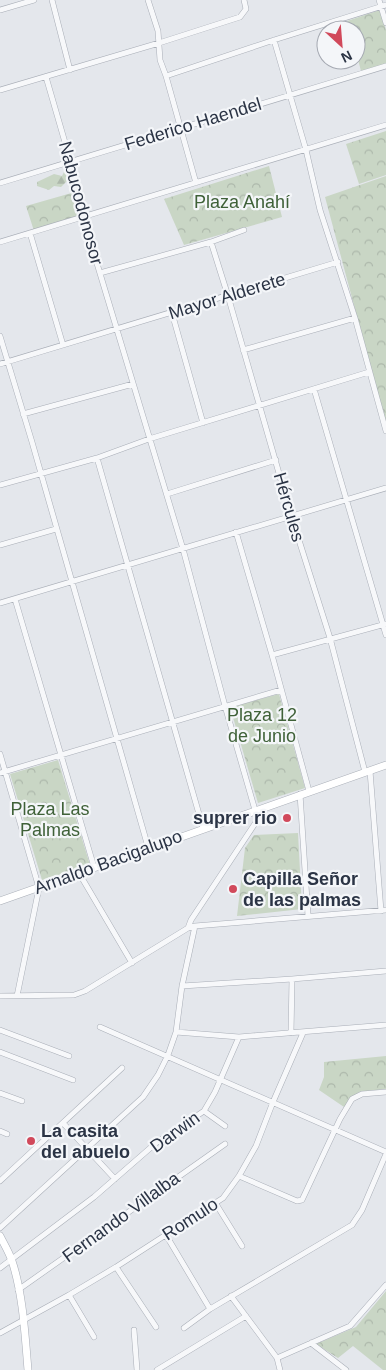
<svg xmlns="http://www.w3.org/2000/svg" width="386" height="1370" font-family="Arial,sans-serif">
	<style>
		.forest { fill: url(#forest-firs) }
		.park { fill: url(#park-crowns) }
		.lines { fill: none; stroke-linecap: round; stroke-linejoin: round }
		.street-casing { stroke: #a9aeb7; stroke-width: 6 }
		.secondary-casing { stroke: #a9aeb7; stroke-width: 8 }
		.street { stroke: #f7f8fa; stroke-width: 5 }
		.secondary { stroke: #fff; stroke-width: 7 }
		.poi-dot { fill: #d1495b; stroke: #f4f6f9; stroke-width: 2 }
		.labels { text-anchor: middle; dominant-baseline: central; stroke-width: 4.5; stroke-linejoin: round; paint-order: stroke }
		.street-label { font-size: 18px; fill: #2b3445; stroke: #f4f6f9 }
		.park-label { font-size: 18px; fill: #3f6138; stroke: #f4f6f9 }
		.poi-label { font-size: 18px; font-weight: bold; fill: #2b3445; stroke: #f4f6f9; text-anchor: start }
	</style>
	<defs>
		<pattern id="forest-firs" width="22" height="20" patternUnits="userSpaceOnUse" patternTransform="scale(1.25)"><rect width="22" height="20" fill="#c9d6c5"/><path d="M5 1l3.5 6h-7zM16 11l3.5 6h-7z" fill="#adb8ab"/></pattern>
		<pattern id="park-crowns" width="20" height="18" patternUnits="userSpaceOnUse" patternTransform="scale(1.25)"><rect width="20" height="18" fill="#c9d6c5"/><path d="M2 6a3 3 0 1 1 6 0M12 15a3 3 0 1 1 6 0" fill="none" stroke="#adb8ab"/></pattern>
	</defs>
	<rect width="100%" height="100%" fill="#e4e7ec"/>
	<!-- forest -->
	<path class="forest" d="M64 172 66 173 67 181 61 187 54 186 49 190 37 186V182L54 174 62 176Z"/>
	<!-- park -->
	<path class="park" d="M380 10 386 30V64L361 71 356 52V30H349L347 21Z
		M386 131V175L359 184 346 144Z
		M269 166 282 217 184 245 164 199Z
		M386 176V425L325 197Z
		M75 192 82 216 34 231 26 206Z
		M279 694 305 788 258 803 230 707Z
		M58 760 90 865 42 880 10 774Z
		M298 833 302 909 237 916 245 848 254 835Z
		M386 1056V1089L359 1092 344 1107 319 1090 324 1077V1062Z
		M386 1291V1370H383L353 1346 338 1358 316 1344 356 1327Z"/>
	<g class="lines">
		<!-- street casing -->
		<g class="street-casing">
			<path id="street" d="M52 0 70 70
				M148 0 158 31 160 60 166 76 196 183
				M379 0 386 23
				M0 10 34 0
				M274 40 306 150 320 210 355 318 386 431
				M166 76 274 40 386 5
				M46 77 71 163 83 217 183 549 225 706 255 810
				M0 90 159 43 240 17 246 9 244 0
				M0 183 386 66
				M30 233 63 345
				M0 242 386 125
				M211 242 228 296 291 515 330 638 365 772
				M100 273 211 242 244 230
				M172 313 203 423
				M0 336 32 442 148 847
				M243 350 355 318
				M0 364 338 262
				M314 389 386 635
				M23 414 133 384
				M97 458 203 828
				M0 485 97 458 149 439 369 372
				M167 494 276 460
				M236 532 272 655 309 791
				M0 545 56 529
				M15 599 94 867
				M0 603 386 488
				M272 655 386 624
				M0 754 39 888 17 996
				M370 771 381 911
				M0 773 281 690
				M300 794 308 916
				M79 873 132 963
				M188 928 191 920 266 807
				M182 986 292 979 386 971
				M0 996 74 995 85 991 188 928 195 926 386 910
				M100 1027 386 1152
				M0 1030 69 1056
				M176 1032 239 1037 386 1025
				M291 1033 292 979
				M0 1052 73 1080
				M0 1093 22 1101
				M204 1111 225 1126
				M63 1123 115 1179
				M0 1131 7 1134
				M239 1176 297 1201 302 1200 340 1119 352 1099 362 1094 386 1092
				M0 1181 122 1068
				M216 1204 242 1246
				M0 1228 143 1097 158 1075 168 1055 176 1032 182 986 195 926
				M166 1235 210 1309
				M116 1267 156 1327
				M0 1268 94 1197 156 1143 204 1111 215 1092 239 1037
				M18 1290 225 1144
				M69 1295 94 1337
				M231 1296 277 1358 280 1370
				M184 1328 210 1309 352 1225 362 1210 386 1154
				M134 1330 137 1370
				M0 1333 69 1295 116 1267 223 1198 239 1176 256 1146 273 1102 303 1033
				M311 1343 346 1370
				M277 1358 350 1326 386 1285
				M157 1370 246 1316"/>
		</g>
		<!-- secondary casing -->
		<g class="secondary-casing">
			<path id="secondary" d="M0 901 386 765
				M0 1236C4 1244 9 1252 12 1261 23 1294 25 1335 28 1370"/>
		</g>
		<!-- street -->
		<use href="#street" class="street"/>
		<!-- secondary -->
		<use href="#secondary" class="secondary"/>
	</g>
	<!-- markers -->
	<g class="poi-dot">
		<circle cx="287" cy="818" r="5"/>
		<circle cx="233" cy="889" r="5"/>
		<circle cx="31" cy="1141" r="5"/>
	</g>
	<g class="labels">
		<!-- street labels -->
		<g class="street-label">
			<text transform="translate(193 124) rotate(-17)">Federico Haendel</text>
			<text transform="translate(81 203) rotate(75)">Nabucodonosor</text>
			<text transform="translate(227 296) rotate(-17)">Mayor Alderete</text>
			<text transform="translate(289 507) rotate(74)">Hércules</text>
			<text transform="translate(108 862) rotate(-20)">Arnaldo Bacigalupo</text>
			<text transform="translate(175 1132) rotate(-36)">Darwin</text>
			<text transform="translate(121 1217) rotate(-36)">Fernando Villalba</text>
			<text transform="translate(190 1219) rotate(-33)">Romulo</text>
		</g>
		<!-- park labels -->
		<g class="park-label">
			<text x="242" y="202">Plaza Anahí</text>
			<text x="262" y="715">Plaza 12<tspan x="262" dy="21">de Junio</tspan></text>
			<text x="50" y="809">Plaza Las<tspan x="50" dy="21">Palmas</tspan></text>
		</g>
		<!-- poi labels -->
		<g class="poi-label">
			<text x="277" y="818" text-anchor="end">suprer rio</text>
			<text x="243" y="879">Capilla Señor<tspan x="243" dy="21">de las palmas</tspan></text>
			<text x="41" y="1131">La casita<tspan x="41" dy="21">del abuelo</tspan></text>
		</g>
	</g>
	<!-- north arrow -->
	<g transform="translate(341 45) rotate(154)"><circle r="24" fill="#f4f6f9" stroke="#a4a8b1"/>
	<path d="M0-4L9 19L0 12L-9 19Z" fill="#d1495b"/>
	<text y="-8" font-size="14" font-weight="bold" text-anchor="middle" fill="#2b3445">N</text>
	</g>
</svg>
